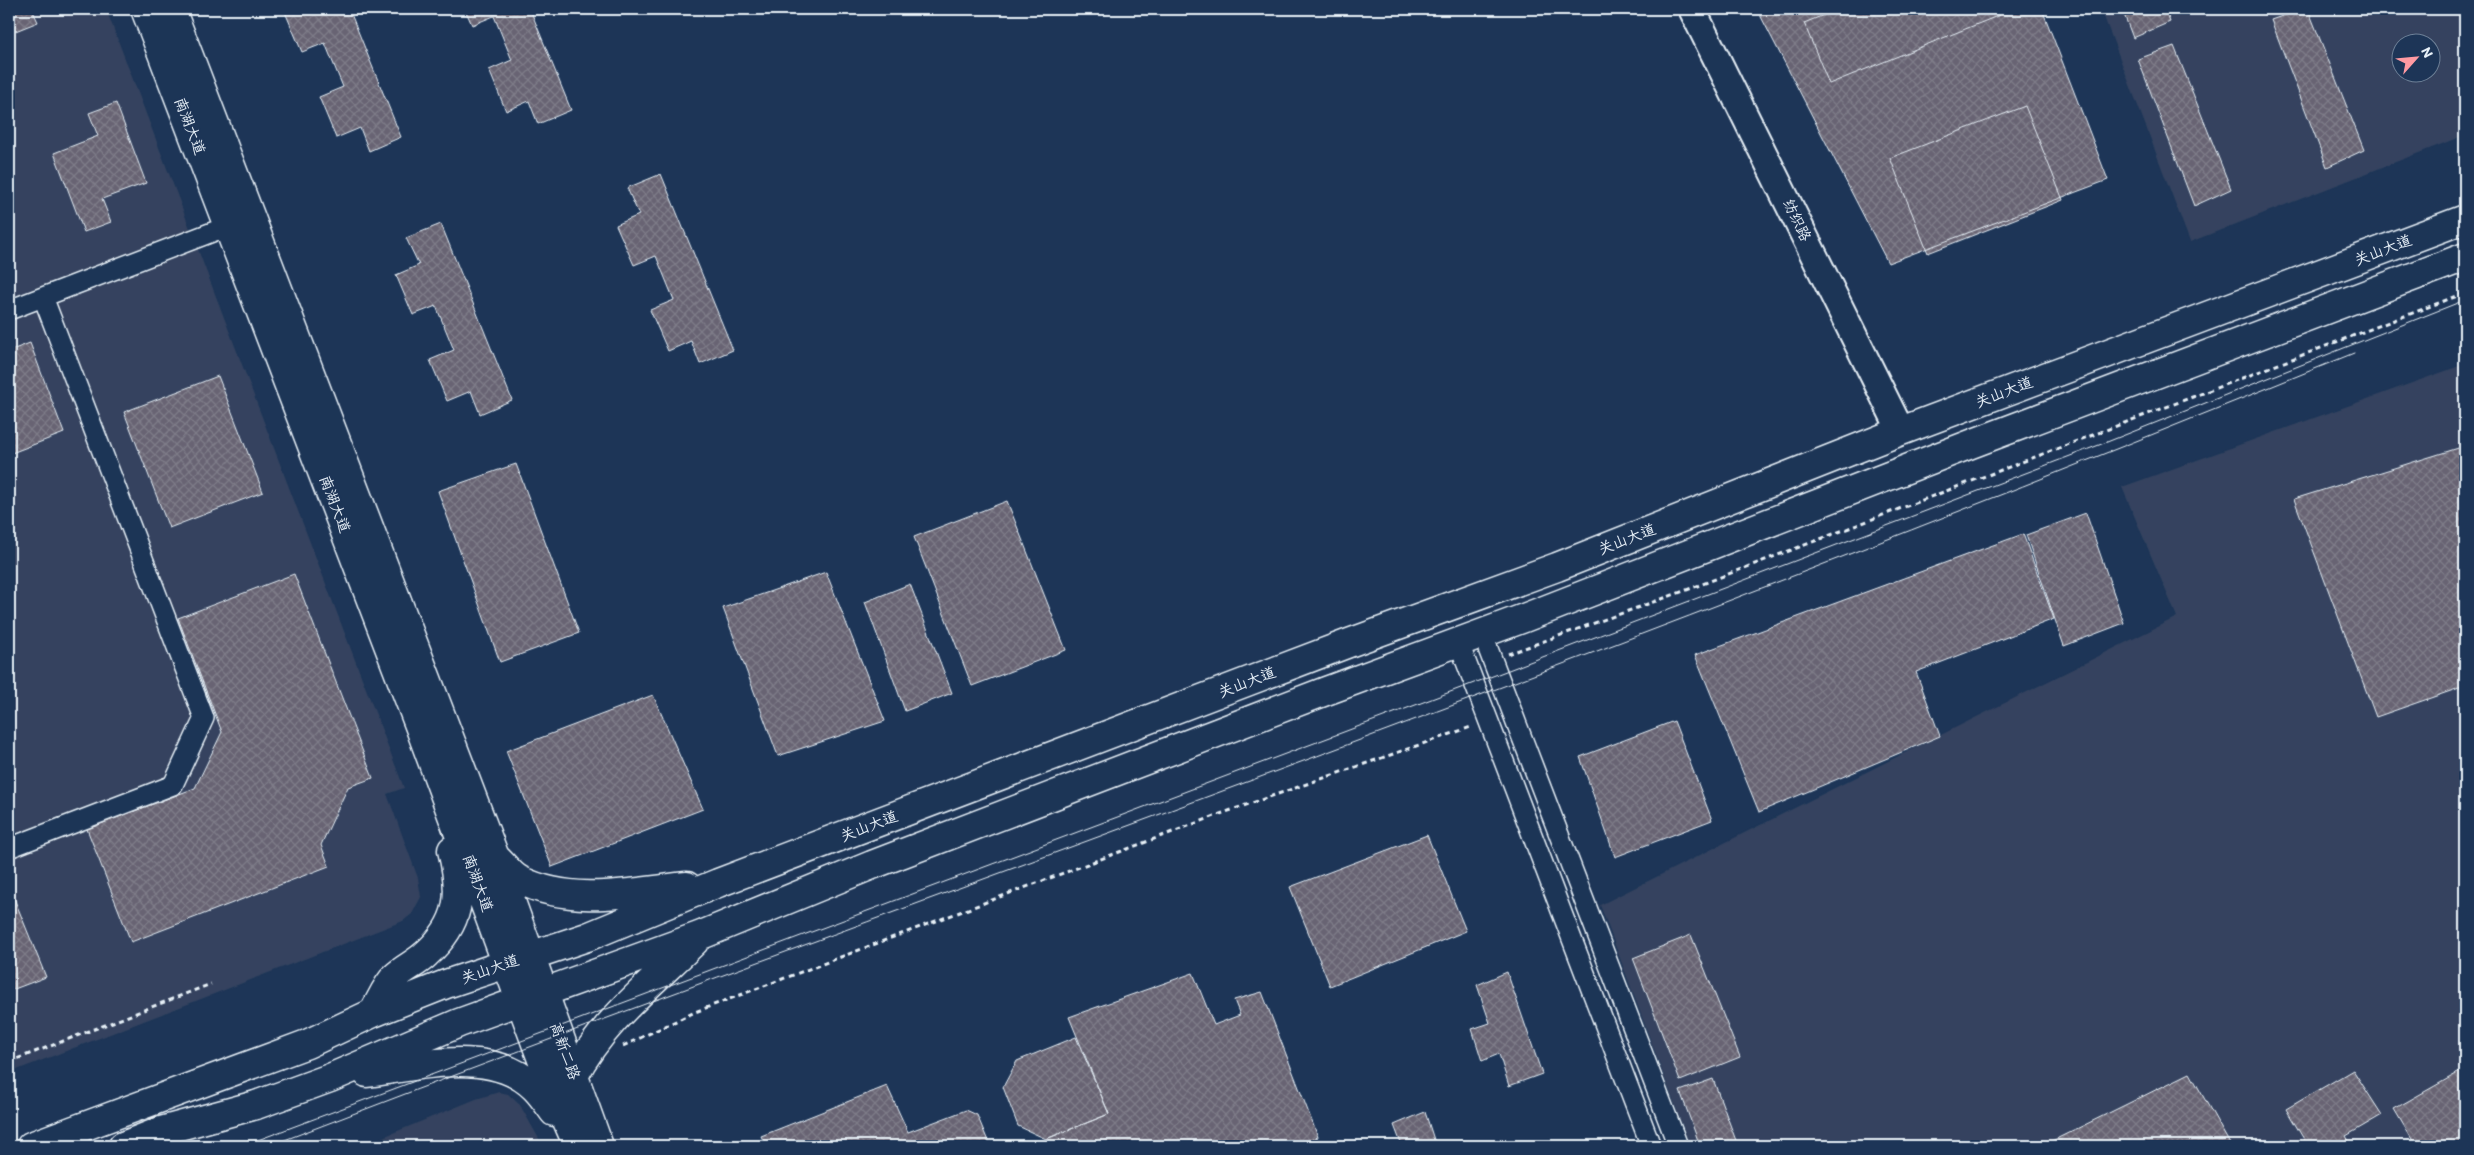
<svg xmlns="http://www.w3.org/2000/svg" width="2474" height="1155" font-family="Itim,'LXGW WenKai TC',sans-serif">
	<style>
		.built { fill: #34435f; fill-rule: evenodd }
		.building { fill: url(#building-cross-hatch); stroke: #e8f1f8 }
		.lines { fill: none; stroke-linecap: round; stroke-linejoin: round }
		.street-casing { stroke: #e8f1f8; stroke-width: 22 }
		.secondary-casing { stroke: #e8f1f8; stroke-width: 30 }
		.primary-casing { stroke: #e8f1f8; stroke-width: 31 }
		.path { stroke: #e8f1f8; stroke-width: 3; stroke-dasharray: 5 4; stroke-linecap: butt }
		.street { stroke: #1d3557; stroke-width: 19 }
		.secondary { stroke: #1d3557; stroke-width: 26 }
		.primary { stroke: #1d3557; stroke-width: 28 }
		.tram { stroke: #e8f1f8; stroke-width: 1 }
		.labels { text-anchor: middle; dominant-baseline: central; stroke-width: 4; stroke-linejoin: round; paint-order: stroke }
		.street-label { font-size: 15px; fill: #e8f1f8; stroke: #1d3557 }
	</style>
	<defs>
		<pattern id="building-cross-hatch" width="8" height="8" patternUnits="userSpaceOnUse" patternTransform="scale(1.25)"><rect width="8" height="8" fill="#686473"/><path d="M0 0l8 8M0 8l8-8" fill="none" stroke="#7e7b88"/></pattern>
	</defs>
	<rect width="100%" height="100%" fill="#1d3557"/>
	<filter id="ink" filterUnits="userSpaceOnUse"><feTurbulence type="fractalNoise" baseFrequency=".02" numOctaves="2"/><feDisplacementMap in="SourceGraphic" scale="10" xChannelSelector="R" yChannelSelector="G"/><feConvolveMatrix kernelMatrix="1 2 1 2 8 2 1 2 1" color-interpolation-filters="sRGB"/></filter>
	<g filter="url(#ink)">
		<!-- built -->
		<path class="built" d="M9 9H106L404 788 387 794 418 878 421 897 412 914 403 921 9 1073Z
			M2101 9H2465V135L2190 242ZM2402 42H2432V72H2402Z
			M2465 364V1146H1690L1600 905 2177 617 2122 487Z
			M499 1092 508 1094 520 1105 543 1146H361L476 1099Z"/>
		<!-- building -->
		<path class="building" d="M9 9H32L38 22 13 32 9 21Z
			M292 9H349L401 137 369 151 360 128 336 138 319 97 343 87 325 43 302 52 285 12Z
			M465 9H530L571 110 538 124 529 101 506 111 489 70 512 60 494 16 472 25Z
			M1757 9H2042L2108 180 1888 263Z
			M1839 9H1998L2000 15 1829 84 1804 23Z
			M2122 9H2165L2170 22 2133 38Z
			M2302 9H2308L2364 150 2327 167 2271 20Z
			M2174 46 2231 189 2194 206 2138 59Z
			M116 103 146 183 102 199 111 222 84 232 54 153 98 136 89 113Z
			M2025 106 2063 200 1928 253 1890 158Z
			M661 174 733 350 700 364 691 341 668 351 650 310 674 300 656 256 634 265 616 225 639 215 627 188Z
			M441 224 512 400 480 414 471 391 447 401 430 360 454 350 436 306 413 315 396 275 419 265 406 238Z
			M30 343 64 433 9 454V351Z
			M218 376 263 492 169 528 124 412Z
			M2465 446V686L2376 717 2294 499Z
			M516 464 579 633 500 662 438 491Z
			M1007 501 1066 650 972 686 914 537Z
			M2086 513 2124 623 2064 646 2026 535Z
			M2023 534 2054 619 1916 672 1940 736 1759 812 1695 655Z
			M826 572 885 721 778 756 723 608Z
			M294 574 373 778 348 787 321 845 329 866 131 942 87 829 195 788 222 732 178 618Z
			M910 584 952 693 905 711 865 602Z
			M653 695 703 809 552 867 506 751Z
			M1674 721 1712 820 1615 857 1580 757Z
			M1427 835 1466 931 1330 986 1290 887Z
			M9 886 46 977 9 991Z
			M1691 935 1740 1057 1680 1081 1633 958Z
			M1507 972 1542 1074 1509 1086 1499 1054 1482 1061 1472 1029 1490 1023 1477 985Z
			M1193 973 1214 1025 1240 1015 1234 1000 1262 992 1318 1137 1295 1146H1049L1046 1139 1109 1114 1069 1017Z
			M1076 1037 1109 1114 1046 1139 1018 1126 1003 1087 1017 1061Z
			M2465 1069V1146H2416L2394 1109Z
			M2353 1070 2382 1115 2346 1136 2352 1146H2308L2286 1109Z
			M2190 1073 2231 1146H2050L2048 1143Z
			M1713 1079 1738 1146H1700L1680 1091Z
			M887 1086 908 1132 966 1110 977 1115 990 1146H766L761 1136Z
			M1425 1112 1436 1146H1402L1394 1125Z"/>
		<g class="lines">
			<!-- street casing -->
			<g class="street-casing">
				<path id="street" d="M9 310 228 226
					M1482 633 1678 1146
					M1458 641 1651 1146
					M9 848 173 785 204 718 43 297"/>
			</g>
			<!-- secondary casing -->
			<g class="secondary-casing">
				<path id="secondary" d="M1692 9 1901 431"/>
			</g>
			<!-- primary casing -->
			<g class="primary-casing">
				<path id="primary" d="M145 9 420 728 551 1084 578 1146
					M171 9 495 857 599 1146
					M495 857C503 864 511 876 520 880 572 906 632 892 687 886
					M373 1013C380 1002 386 986 395 977 404 968 417 963 426 954 461 923 463 894 452 850
					M367 1073C419 1066 494 1046 535 1088 542 1095 548 1104 554 1112
					M574 1076C601 1023 652 983 694 942
					M31 1146 307 1044 373 1013 446 984 587 937 718 883 1349 643 1557 567 1901 431 2465 219
					M123 1146 161 1131 256 1105 330 1078 459 1023 699 936 872 865 1326 691 1524 618 1971 444 2465 257"/>
			</g>
			<!-- path -->
			<path class="path" d="M1508 654 1684 591 2465 293
				M623 1046 695 1012 944 918 1223 813 1471 727
				M9 1062 211 984"/>
			<!-- street -->
			<use href="#street" class="street"/>
			<!-- secondary -->
			<use href="#secondary" class="secondary"/>
			<!-- primary -->
			<use href="#primary" class="primary"/>
			<!-- tram -->
			<path class="tram" d="M242 1146 1498 674 2107 442 2465 300
				M269 1146C666 993 1068 850 1467 700 1764 589 2060 473 2354 353"/>
		</g>
	</g>
	<g class="labels">
		<!-- street labels -->
		<g class="street-label">
			<text transform="translate(190 126) rotate(69)">南湖大道</text>
			<text transform="translate(1797 220) rotate(64)">纺织路</text>
			<text transform="translate(2383 250) rotate(-21)">关山大道</text>
			<text transform="translate(2004 392) rotate(-21)">关山大道</text>
			<text transform="translate(335 504) rotate(69)">南湖大道</text>
			<text transform="translate(1627 539) rotate(-21)">关山大道</text>
			<text transform="translate(1247 682) rotate(-21)">关山大道</text>
			<text transform="translate(869 826) rotate(-21)">关山大道</text>
			<text transform="translate(478 883) rotate(70)">南湖大道</text>
			<text transform="translate(490 969) rotate(-19)">关山大道</text>
			<text transform="translate(565 1051) rotate(70)">高新二路</text>
		</g>
	</g>
	<!-- margin -->
	<rect width="2474" height="1155" fill="none" stroke="#1d3557" stroke-width="30"/>
	<rect x="15" y="15" width="2444" height="1125" fill="none" stroke="#e8f1f8" stroke-width="2" filter="url(#ink)"/>
	<!-- north arrow -->
	<g transform="translate(2416 58) rotate(63)"><circle r="24" fill="#1d3557" stroke="#6e8097"/>
	<path d="M0-4L9 19L0 12L-9 19Z" fill="#ff9aa2"/>
	<text y="-8" font-size="14" font-weight="bold" text-anchor="middle" fill="#e8f1f8">N</text>
	</g>
</svg>
